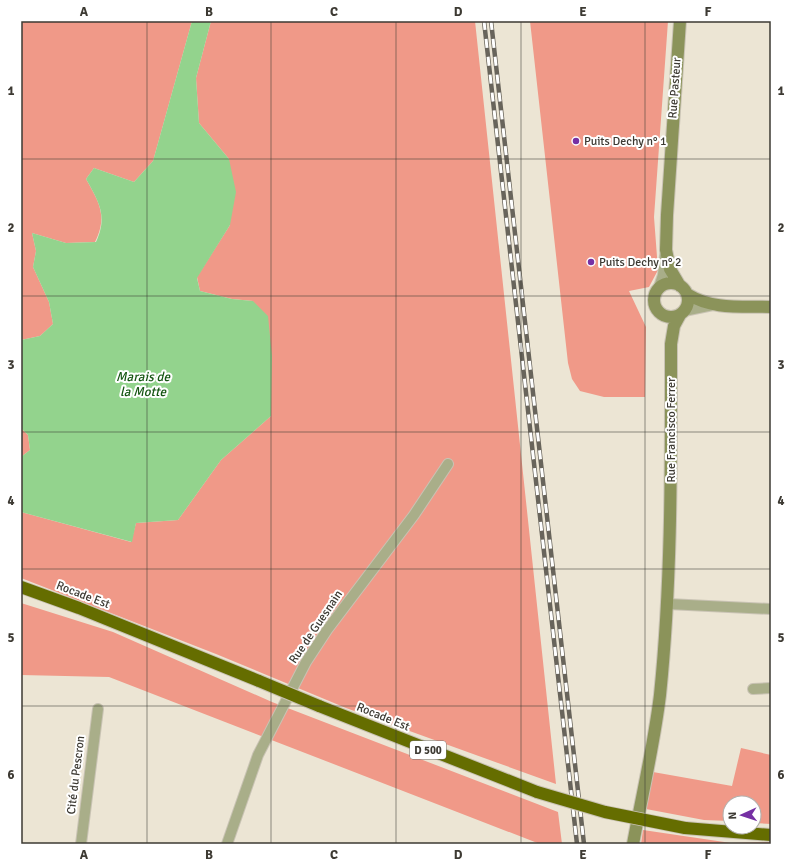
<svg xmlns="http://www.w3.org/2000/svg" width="792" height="865" font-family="Signika,sans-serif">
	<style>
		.green { fill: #f09988 }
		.water { fill: #93d38d }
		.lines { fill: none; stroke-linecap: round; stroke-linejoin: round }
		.street-casing { stroke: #c9c3b4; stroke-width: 12 }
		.secondary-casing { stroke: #c9c3b4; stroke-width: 14 }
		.highway-casing { stroke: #c9c3b4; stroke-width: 14 }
		.street { stroke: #a9ae89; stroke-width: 10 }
		.secondary { stroke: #8b935a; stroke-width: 12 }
		.highway { stroke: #656d00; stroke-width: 12 }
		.rail-casing { stroke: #68645b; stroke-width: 4.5 }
		.rail { stroke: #fff; stroke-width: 3; stroke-dasharray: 9; stroke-linecap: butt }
		.highway-bridge-casing { stroke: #c9c3b4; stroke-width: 14; stroke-linecap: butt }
		.highway-bridge { stroke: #656d00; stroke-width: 12 }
		.grid { fill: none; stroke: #3d3a33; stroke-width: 1; stroke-opacity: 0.55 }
		.poi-dot { fill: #7630a4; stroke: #fff; stroke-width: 1.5 }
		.labels { text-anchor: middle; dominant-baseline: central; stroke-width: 4; stroke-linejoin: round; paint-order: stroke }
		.shield { fill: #fff; stroke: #777570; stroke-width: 1 }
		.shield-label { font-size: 11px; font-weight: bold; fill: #3d3a33 }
		.street-label { font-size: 12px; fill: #3d3a33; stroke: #fff }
		.poi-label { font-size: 12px; fill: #3d3a33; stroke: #fff; text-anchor: start }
		.water-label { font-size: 13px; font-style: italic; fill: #155512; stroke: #fff }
		.neatline { fill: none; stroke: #3d3a33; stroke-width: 1.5 }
		.grid-label { font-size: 13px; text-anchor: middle; font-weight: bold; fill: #3d3a33 }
	</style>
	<rect width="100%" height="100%" fill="#ece5d4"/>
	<!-- green -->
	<path class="green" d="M21 21H192L153 161 134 182 94 168 86 179C99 202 108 216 95 242L66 243 32 233 36 251 33 267 49 302 53 324 40 336 21 340Z
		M211 21H475L556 784 346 708 216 654 21 578V512L131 542 136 523 178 520 221 460 271 416 253 301 232 299 200 291 197 277 230 225 229 159 199 123 196 78Z
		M530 21H668L654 217 658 270 649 287 629 291 646 327 645 397H604L580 391 572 379 568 363Z
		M21 428 28 435 30 450 21 457Z
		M21 603 113 632 272 702 558 812 562 844H540L109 677 21 675Z
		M741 748 771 755V824L754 823V803H730V821L704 820 646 809 653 772 732 786Z
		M643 830 731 843 771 842V844H641Z"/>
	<!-- water -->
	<path class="water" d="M192 21H211L196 78 199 123 229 159 236 192 230 225 197 278 200 291 232 299 253 301 268 316 272 356 271 416 221 460 178 520 136 523 132 542 21 512V457L30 450 28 435 21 428V340L40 336 53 324 49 302 33 267 36 251 32 233 66 243 96 242C108 216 99 202 86 179L94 168 134 182 153 161Z"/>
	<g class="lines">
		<!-- street casing -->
		<g class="street-casing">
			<path id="street" d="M658 290 663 275 665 256
				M684 311 713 305
				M668 604 771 609
				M753 689 771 688
				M81 844 98 709
				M227 844 258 755 306 662 327 630 414 515 448 464"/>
		</g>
		<!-- secondary casing -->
		<g class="secondary-casing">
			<path id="secondary" d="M680 21 667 215 666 250 670 269 680 286
				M654 300a17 17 0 1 1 34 0a17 17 0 1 1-34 0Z
				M687 294C713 310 741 306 771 307
				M633 844C642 795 654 745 660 695 672 578 671 461 671 344L674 326 680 315"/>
		</g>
		<!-- highway casing -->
		<g class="highway-casing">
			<path id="highway" d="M21 587 79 608 259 681
				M319 706 537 792
				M685 828 771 835"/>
		</g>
		<!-- street -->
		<use href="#street" class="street"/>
		<!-- secondary -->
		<use href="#secondary" class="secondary"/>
		<!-- highway -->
		<use href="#highway" class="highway"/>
		<!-- rail casing -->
		<g class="rail-casing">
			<path id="rail" d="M484 21 577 844
				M491 21 584 844"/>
		</g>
		<!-- rail -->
		<use href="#rail" class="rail"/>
		<!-- highway-bridge casing -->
		<g class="highway-bridge-casing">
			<path id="highway-bridge" d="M259 681 319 706
				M537 792 605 812 685 828"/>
		</g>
		<!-- highway-bridge -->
		<use href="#highway-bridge" class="highway-bridge"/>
	</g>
	<!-- grid -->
	<path class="grid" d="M147 21V844M271 21V844M396 21V844M521 21V844M645 21V844M21 159H771M21 296H771M21 432H771M21 569H771M21 706H771"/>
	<!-- markers -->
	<g class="poi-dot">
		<circle cx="576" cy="141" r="4"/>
		<circle cx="591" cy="262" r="4"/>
	</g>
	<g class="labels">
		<!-- shield labels -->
		<rect class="shield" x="410" y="741" width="36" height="18" rx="3"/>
		<g class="shield-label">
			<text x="428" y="750">D 500</text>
		</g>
		<!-- street labels -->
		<g class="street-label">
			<text transform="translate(675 88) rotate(-86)">Rue Pasteur</text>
			<text transform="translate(671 430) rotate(-90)">Rue Francisco Ferrer</text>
			<text transform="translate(83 595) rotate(21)">Rocade Est</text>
			<text transform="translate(316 627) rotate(-56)">Rue de Guesnain</text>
			<text transform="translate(383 717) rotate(22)">Rocade Est</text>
			<text transform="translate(76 775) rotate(-83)">Cité du Pescron</text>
		</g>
		<!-- poi labels -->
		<g class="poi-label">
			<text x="584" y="141">Puits Dechy n° 1</text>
			<text x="599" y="262">Puits Dechy n° 2</text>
		</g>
		<!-- water labels -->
		<g class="water-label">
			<text x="143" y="377">Marais de<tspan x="143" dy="15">la Motte</tspan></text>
		</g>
	</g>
	<!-- border -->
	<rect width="792" height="865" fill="none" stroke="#ffffff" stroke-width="44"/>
	<!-- north arrow -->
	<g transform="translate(742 815) rotate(267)"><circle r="19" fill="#ffffff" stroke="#b1b0ad"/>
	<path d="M0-3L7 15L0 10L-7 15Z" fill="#7630a4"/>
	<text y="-6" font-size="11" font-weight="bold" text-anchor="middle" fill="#3d3a33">N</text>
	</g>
	<rect x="22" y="22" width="748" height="821" class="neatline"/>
	<g class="grid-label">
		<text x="84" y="16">A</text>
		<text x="209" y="16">B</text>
		<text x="334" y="16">C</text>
		<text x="458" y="16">D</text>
		<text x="583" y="16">E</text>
		<text x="708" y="16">F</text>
		<text x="11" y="95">1</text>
		<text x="781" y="95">1</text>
		<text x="11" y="232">2</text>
		<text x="781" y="232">2</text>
		<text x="11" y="369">3</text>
		<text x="781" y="369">3</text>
		<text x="11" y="505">4</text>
		<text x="781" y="505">4</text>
		<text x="11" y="642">5</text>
		<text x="781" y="642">5</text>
		<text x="11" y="779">6</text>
		<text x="781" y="779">6</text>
		<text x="84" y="859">A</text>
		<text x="209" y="859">B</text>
		<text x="334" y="859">C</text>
		<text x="458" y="859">D</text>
		<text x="583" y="859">E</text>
		<text x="708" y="859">F</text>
	</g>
</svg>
